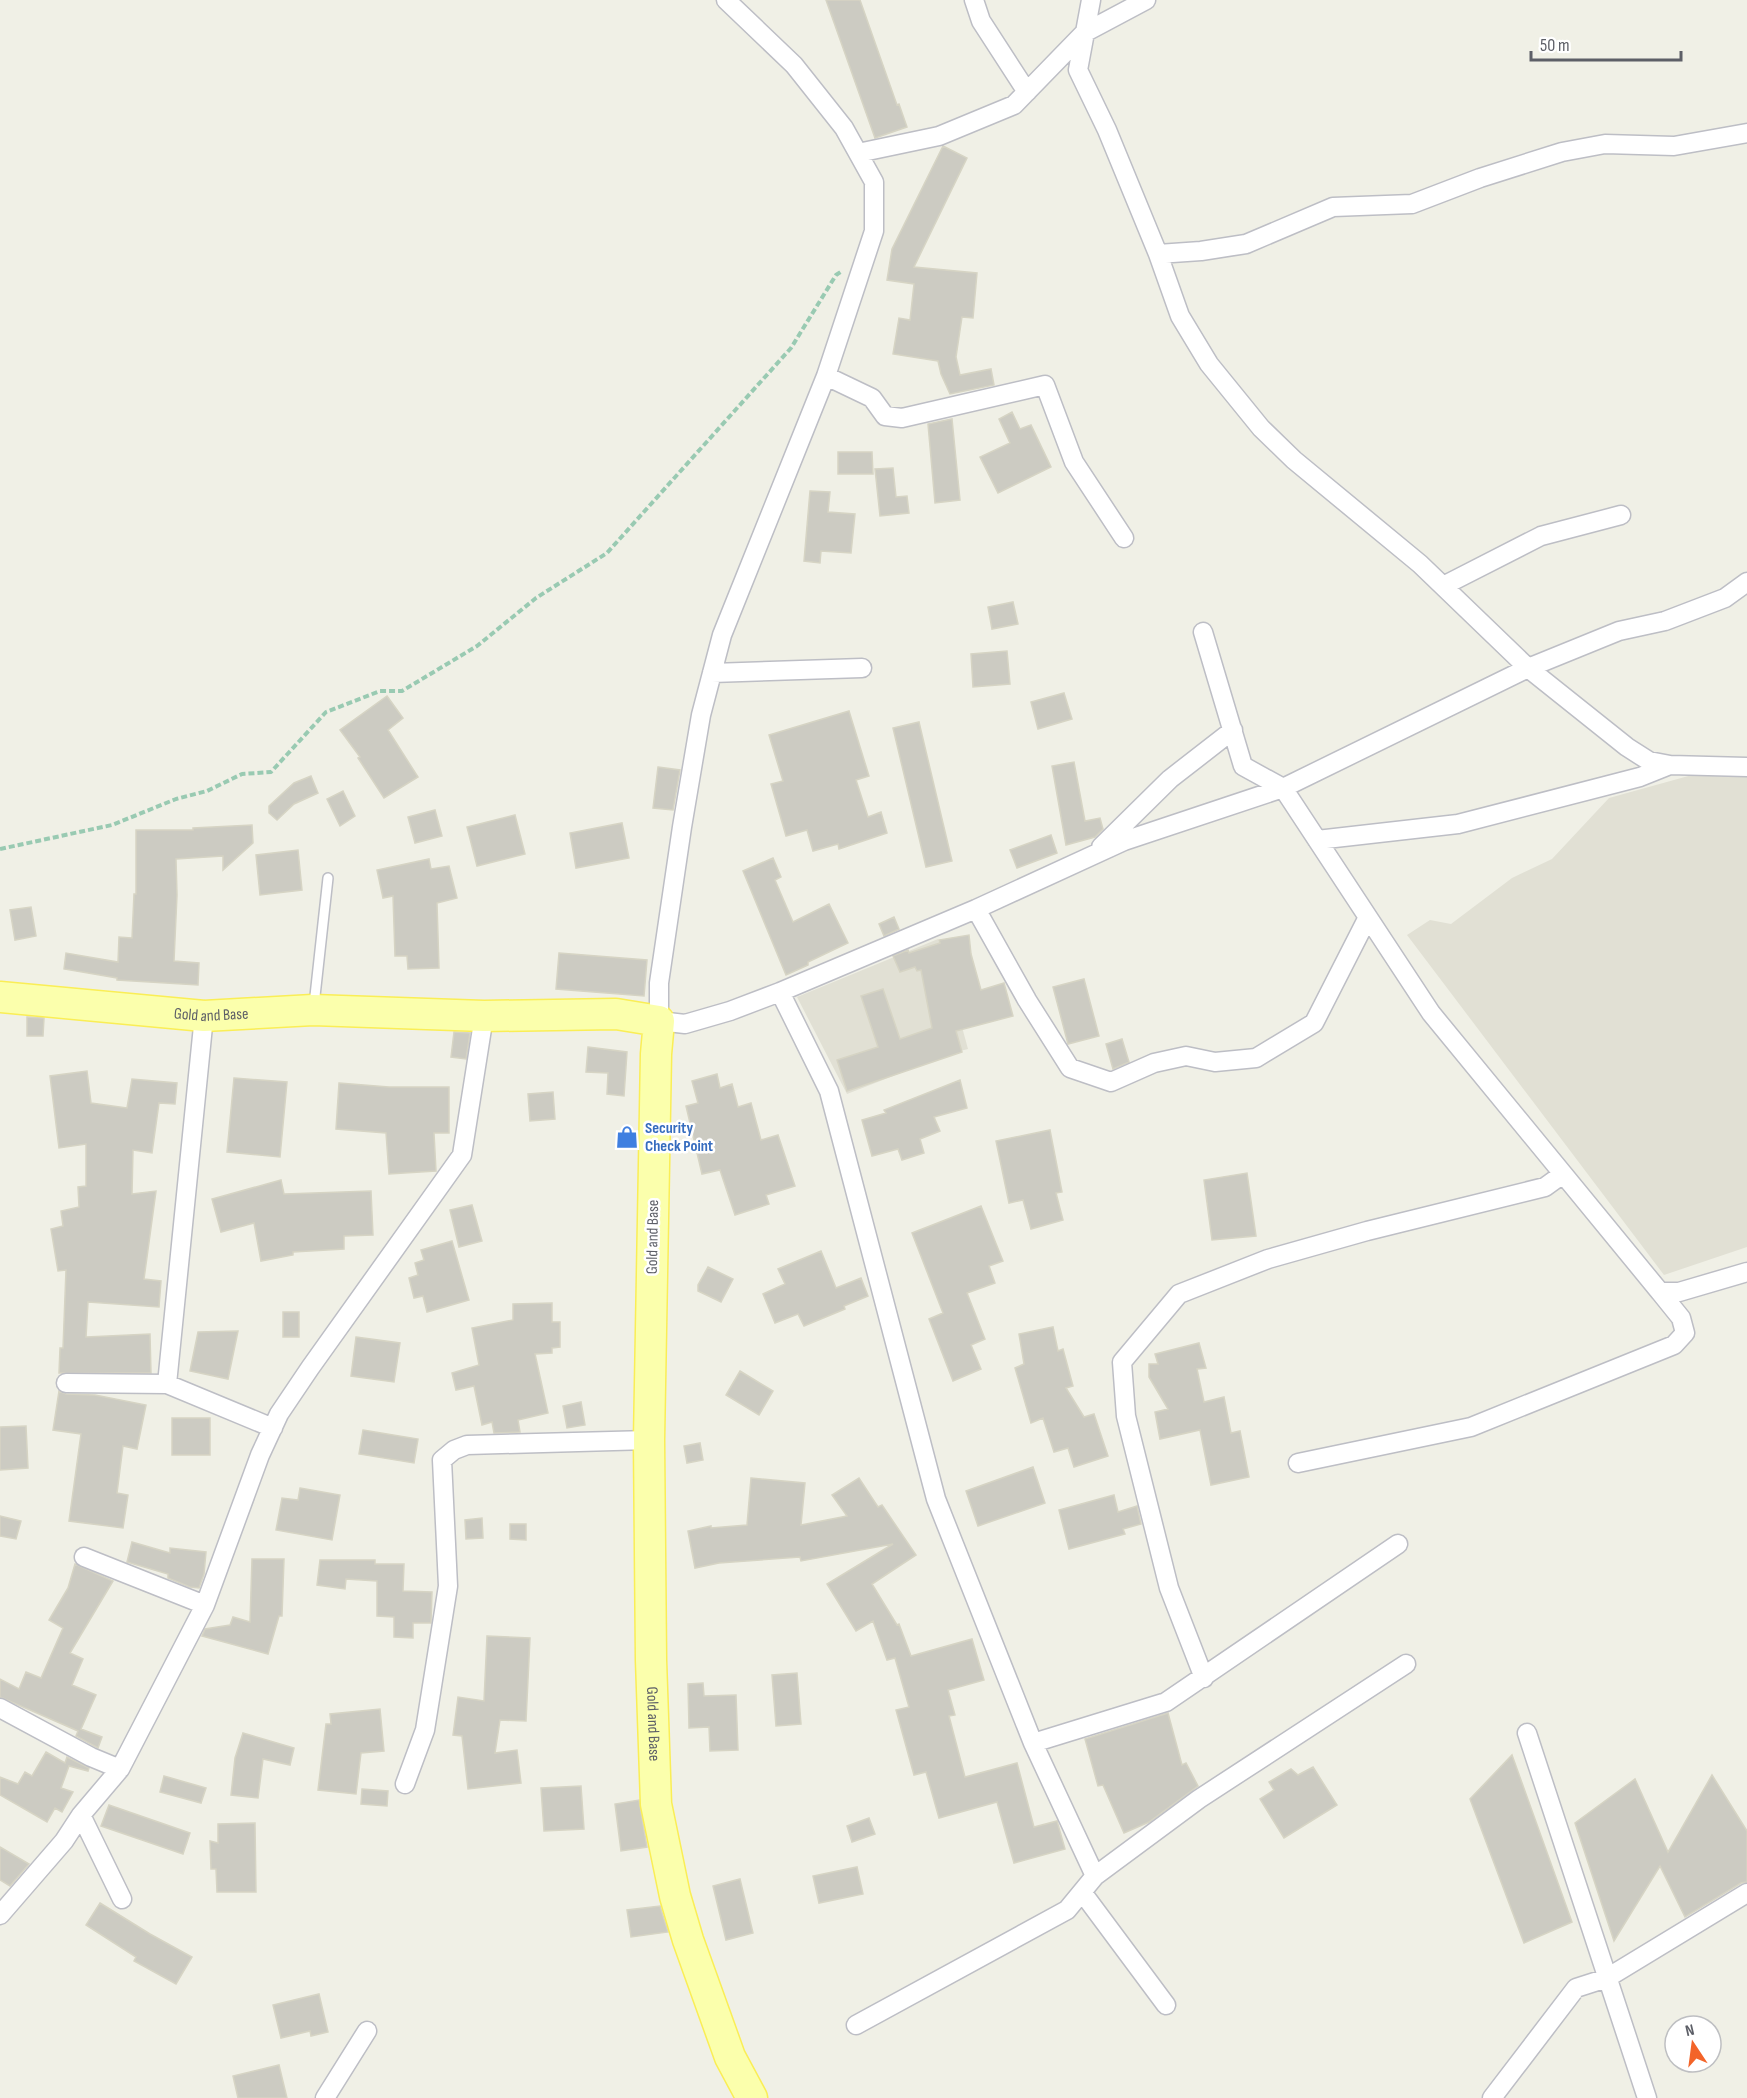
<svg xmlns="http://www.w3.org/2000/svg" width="1747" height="2098" font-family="'Sofia Sans Condensed',sans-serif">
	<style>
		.education { fill: #e1e0d4 }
		.building { fill: #cccbc2; stroke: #d6d4c4; stroke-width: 1.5 }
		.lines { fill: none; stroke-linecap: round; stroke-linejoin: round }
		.service-casing { stroke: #bdbec5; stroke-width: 12 }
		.minor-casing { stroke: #bdbec5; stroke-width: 21 }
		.primary-casing { stroke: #faee56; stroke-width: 33 }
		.path { stroke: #99cab2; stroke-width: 4; stroke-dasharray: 6 3; stroke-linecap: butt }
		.service { stroke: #fff; stroke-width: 9 }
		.minor { stroke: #fff; stroke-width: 18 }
		.primary { stroke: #fbffac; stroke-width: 30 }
		.labels { text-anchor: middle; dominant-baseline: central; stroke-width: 5; stroke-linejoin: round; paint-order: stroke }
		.street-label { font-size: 16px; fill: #5d5f67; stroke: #fff }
		.shop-label { font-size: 16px; font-weight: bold; fill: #366cbe; stroke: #fff; text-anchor: start }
	</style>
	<rect width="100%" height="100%" fill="#f0f0e6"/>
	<!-- education -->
	<path class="education" d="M1692 775 1747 776V1247L1664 1275 1407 935 1430 920 1451 924 1512 878 1552 859 1609 798Z
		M938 939 968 1049 952 1053 847 1094 797 997Z"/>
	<!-- building -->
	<path class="building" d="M826 0H860L897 105 899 104 907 127 875 138Z
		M943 146 967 158 914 267 977 273 973 318 962 317 956 357 960 375 991 369 994 385 950 394 941 374 938 361 893 354 899 318 910 320 914 284 887 280 892 249Z
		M1012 412 1020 429 1031 425 1051 467 998 493 980 457 1010 443 999 419Z
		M952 419 960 500 935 503 928 424Z
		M838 452H872L873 474H838Z
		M893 468 896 497 907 496 909 513 880 516 875 469Z
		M810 491 830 492 828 512 855 514 851 553 821 551 820 563 804 561Z
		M1013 602 1018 624 992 629 988 607Z
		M1007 651 1010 684 973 687 971 654Z
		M1064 693 1072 719 1038 729 1031 702Z
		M387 696 403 718 388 730 418 777 384 798 358 758 360 757 340 730Z
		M849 711 869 776 856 780 868 817 881 812 887 833 839 849 838 844 813 851 807 830 786 836 771 784 783 781 769 735Z
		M919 722 952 861 926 867 893 728Z
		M1074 762 1085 821 1100 818 1103 829 1095 837 1066 845 1052 766Z
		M658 767 680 770 673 810 653 808Z
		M311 776 318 793 294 804 277 820 269 813V806L294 783Z
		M343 791 355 816 340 826 327 799Z
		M435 810 442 836 415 843 408 817Z
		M515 815 525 854 477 866 467 827Z
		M622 823 629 858 576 868 570 833Z
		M252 825 253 843 223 870V856L176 859 177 895 174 961 199 963 198 985 117 980V978L64 969 66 953 118 962 119 937 132 938 134 894H136V830H193V828Z
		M1051 835 1057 853 1017 868 1010 850Z
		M298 850 302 890 260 895 256 855Z
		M773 858 781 877 775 880 793 922 829 904 848 943 808 962V965L786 975 743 871Z
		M429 859 431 869 449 866 457 898 437 903 439 968 408 969 407 956H395L393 896 383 898 377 870Z
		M31 907 36 936 15 940 10 910Z
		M894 917 899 929 884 936 879 924Z
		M969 935 971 954 981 990 1004 983 1013 1016 956 1031 962 1052 847 1091 837 1060 878 1047 861 996 883 989 900 1039 932 1028 921 970 917 971 915 967 900 972 893 956 908 950 909 953 940 943 939 940Z
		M559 953 647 960 644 996 556 989Z
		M1084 979 1099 1036 1068 1044 1053 987Z
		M27 1017 44 1018 43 1036H27Z
		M454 1032 470 1033 466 1059 451 1057Z
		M1122 1039 1129 1062 1113 1069 1106 1044Z
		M588 1047 627 1052 624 1096 607 1094 608 1073 586 1072Z
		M87 1071 91 1103 127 1108 132 1079 177 1083 175 1104 159 1103 152 1153 133 1150 132 1194 156 1191 144 1279 161 1281 159 1307 88 1302 86 1337 150 1334 151 1373H59L60 1348H63L66 1270 58 1271 51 1229 63 1226 61 1211 79 1207 78 1187 86 1186V1144L59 1148 50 1076Z
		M717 1074 720 1088 732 1084 738 1107 751 1103 761 1140 778 1135 795 1186 766 1195 769 1204 735 1215 720 1170 702 1174 686 1106 698 1103 692 1081Z
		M234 1078 287 1082 280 1157 227 1152Z
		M960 1080 967 1108 934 1117 940 1131 920 1139 924 1153 902 1160 898 1149 872 1156 862 1120 886 1113 884 1110Z
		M339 1083 389 1087H449V1133H434L436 1171 389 1174 386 1133 336 1129Z
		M553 1092 555 1119 530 1121 528 1094Z
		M1050 1130 1062 1192 1056 1193 1063 1220 1031 1229 1023 1200 1009 1203 996 1141Z
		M1247 1173 1256 1236 1212 1240 1204 1180Z
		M281 1180 284 1194 371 1191 373 1235 344 1236V1249L293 1252V1255L261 1261 254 1223 221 1232 212 1199Z
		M472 1205 482 1241 459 1247 450 1210Z
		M981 1206 1003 1261 989 1266 995 1283 967 1293 985 1339 971 1345 981 1369 953 1381 929 1319 943 1313 912 1233Z
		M452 1241 469 1300 427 1312 423 1296 414 1298 409 1278 418 1275 415 1263 424 1260 421 1250Z
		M821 1251 836 1288 861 1278 868 1296 844 1306 845 1309 804 1326 798 1314 775 1323 763 1294 785 1284 778 1269Z
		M708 1267 733 1279 721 1302 698 1291V1285Z
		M552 1303V1322H560V1347L552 1348V1353L535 1354 548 1413 518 1420 520 1432 494 1433 492 1422 482 1425 474 1386 456 1390 452 1373 479 1365 472 1328 513 1320V1304Z
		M283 1312H299V1337H283Z
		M1053 1327 1058 1351 1063 1349 1073 1386 1066 1388 1084 1417 1094 1414 1108 1456 1074 1467 1068 1448 1054 1452 1043 1418 1031 1423 1015 1368 1024 1364 1019 1334Z
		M238 1331 228 1379 190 1371 198 1332Z
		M356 1337 400 1343 394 1382 351 1376Z
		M1199 1343 1206 1368 1197 1369 1204 1402 1224 1397 1231 1433 1240 1431 1249 1477 1211 1485 1200 1430 1160 1439 1155 1412 1168 1409 1149 1377V1364H1158L1155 1354Z
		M740 1371 773 1391 759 1415 726 1395Z
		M59 1391 66 1394 95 1395 146 1405 137 1449 123 1446 117 1493 128 1495 123 1528 69 1521 81 1434 53 1430Z
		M581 1402 585 1425 567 1428 563 1406Z
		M172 1418H210V1455H172Z
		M26 1426 28 1468 0 1470V1427Z
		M363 1430 418 1439 414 1463 359 1454Z
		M700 1443 703 1460 687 1463 684 1446Z
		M1033 1467 1045 1503 978 1526 966 1491Z
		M751 1478 805 1483 801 1525 847 1516 832 1495 859 1478 878 1507 882 1505 916 1555 872 1584 897 1625 899 1624 911 1656 972 1639 984 1680 948 1690 955 1715 949 1716 965 1777 1017 1763 1034 1827 1057 1821 1065 1849 1014 1863 997 1802 939 1818 926 1772 914 1775 896 1710 909 1707 895 1658 887 1660 873 1621 856 1631 827 1584 893 1544 801 1561 800 1557 719 1563 695 1568 688 1531 711 1526V1528L747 1525Z
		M300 1488 340 1495 332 1540 276 1530 282 1498 298 1500Z
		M1114 1495 1118 1512 1137 1506 1141 1524 1123 1529 1125 1534 1069 1549 1059 1510Z
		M0 1516 21 1521 16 1539 0 1536Z
		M482 1518 483 1538 466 1539 465 1520Z
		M510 1524H526V1540L510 1539Z
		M132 1542 170 1553V1548L206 1552 204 1574 199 1588 190 1587 168 1578V1574L127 1562Z
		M252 1559H284L282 1616H279L268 1654 202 1636 205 1629 230 1625 233 1617 250 1622Z
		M320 1560H375V1564H404L403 1591 432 1592 431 1623H413V1638L394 1637V1617L377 1616V1581L346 1579 345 1589 317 1585Z
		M75 1564 113 1581 70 1653 83 1659 72 1685 96 1695 81 1729 102 1737 98 1748 76 1736 78 1731 0 1697V1679L19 1689 26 1672 41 1678 63 1628 49 1620 68 1588Z
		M487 1636 530 1638 526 1721 500 1720 495 1753 517 1750 521 1783 468 1789 462 1736 453 1735 458 1697 484 1701Z
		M797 1673 801 1724 776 1726 772 1675Z
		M703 1683 704 1696 736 1695 738 1750 710 1751 709 1727 689 1728 688 1684Z
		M380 1709 384 1751 361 1753 356 1794 318 1790 326 1724H331L330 1714Z
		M1168 1713 1182 1765 1186 1763 1198 1786 1149 1822 1124 1833 1103 1785 1098 1786 1085 1739Z
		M243 1733 294 1748 290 1765 263 1759 258 1798 231 1795 235 1758Z
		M46 1752 65 1763 67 1757 89 1768 88 1771 69 1766 61 1788 73 1792 62 1812 55 1808 47 1822 0 1795V1777L18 1784 25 1772 32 1776Z
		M1512 1755 1572 1922 1524 1943 1470 1799Z
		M1313 1767 1337 1805 1284 1838 1260 1799 1274 1790 1269 1782 1291 1769 1298 1775Z
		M1712 1775 1747 1831V1882L1741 1883 1685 1917 1660 1866 1614 1941 1575 1823 1635 1779 1668 1852Z
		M164 1776 206 1788 201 1803 160 1792Z
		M581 1786 584 1829 544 1831 541 1788Z
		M362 1789 388 1791 387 1806 361 1804Z
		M639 1800 647 1847 621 1851 615 1804Z
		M109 1805 190 1833 183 1854 101 1826Z
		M869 1818 875 1834 852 1842 847 1826Z
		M255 1823 256 1892H217L216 1869H211L210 1841 218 1843V1824Z
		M0 1847 29 1864 10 1886 0 1880Z
		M857 1867 863 1894 819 1903 813 1876Z
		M740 1879 753 1933 726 1940 713 1886Z
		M100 1903 150 1934 192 1957 176 1984 134 1961 136 1957 86 1925Z
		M660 1906 668 1932 631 1937 627 1910Z
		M319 1994 328 2032 311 2036 310 2031 281 2038 273 2005Z
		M279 2065 287 2098H238L233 2076Z"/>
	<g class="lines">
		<!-- service casing -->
		<g class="service-casing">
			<path id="service" d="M314 1005 328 878"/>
		</g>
		<!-- minor casing -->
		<g class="minor-casing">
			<path id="minor" d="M726 0 794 65 844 128 874 182V231L826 376 722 635 701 715 682 827 659 983V1021L685 1024 730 1011 780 992 976 909 1124 841 1283 788 1528 668 1619 631 1665 621 1725 598 1747 582
				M974 0 981 21 1027 92
				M1091 0 1078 70 1107 130 1158 254 1180 316 1209 364 1261 428 1294 460 1420 564 1528 668 1627 747 1649 761 1670 765 1747 767
				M858 153 939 136 1014 105 1084 33 1146 0
				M1158 254 1201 251 1246 244 1333 207 1412 204 1480 178 1562 152 1605 144 1674 146 1747 133
				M826 376 872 398 885 416 902 418 1045 385 1074 462 1124 538
				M1443 586 1541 536 1621 515
				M1203 632 1243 766 1283 788 1431 1013 1660 1292H1679L1747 1272
				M712 673 862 668
				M1317 840 1458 824 1640 777 1670 765
				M1101 847 1170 779 1233 730
				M976 909 1027 1000 1070 1068 1111 1082 1154 1063 1186 1056 1215 1062 1256 1058 1314 1023 1368 917
				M780 992 829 1091 936 1499 1033 1743 1095 1876 1067 1910 856 2025
				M66 1383 167 1384 273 1428
				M167 1384 204 1016
				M1298 1463 1471 1427 1674 1345 1685 1333 1681 1318 1660 1292
				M84 1557 205 1605
				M1204 1678 1169 1588 1126 1416 1122 1362 1179 1294 1268 1259 1367 1231 1545 1187 1563 1174
				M0 1708 91 1757 120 1769
				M1527 1733 1647 2098
				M1033 1743 1166 1702 1398 1544
				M405 1784 425 1730 448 1586 442 1460 454 1450 467 1445 649 1440
				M81 1815 122 1899
				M1095 1876 1199 1799 1406 1664
				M1082 1892 1166 2005
				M0 1915 64 1841 81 1815 120 1769 205 1605 260 1455 279 1414 310 1368 462 1155 484 1016
				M325 2098 367 2031
				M1492 2098 1576 1988 1607 1978 1747 1893"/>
		</g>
		<!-- primary casing -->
		<g class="primary-casing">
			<g id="primary">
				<path id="s1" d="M0 997 204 1016 313 1010 484 1016 616 1014 659 1021 656 1054 649 1440 651 1660 656 1804 675 1896 688 1940 730 2057 752 2098"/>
			</g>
		</g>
		<!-- path -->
		<path class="path" d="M0 849 112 825 176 799 207 791 242 774 271 772 326 712 380 691H402L477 646 536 598 607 553 791 348 836 275 842 271"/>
		<!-- service -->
		<use href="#service" class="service"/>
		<!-- minor -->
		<use href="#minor" class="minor"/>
		<!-- primary -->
		<use href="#primary" class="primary"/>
	</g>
	<!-- icons -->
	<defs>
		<g id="shop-bare" transform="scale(1.8)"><path d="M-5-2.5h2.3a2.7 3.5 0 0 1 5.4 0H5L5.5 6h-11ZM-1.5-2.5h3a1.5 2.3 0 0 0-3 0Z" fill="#3f7fe0" stroke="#fff" stroke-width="2.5" paint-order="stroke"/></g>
	</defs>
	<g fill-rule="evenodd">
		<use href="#shop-bare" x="627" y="1137"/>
	</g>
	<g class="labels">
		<!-- street labels -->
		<g class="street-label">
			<text stroke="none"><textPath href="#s1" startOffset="212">Gold and Base</textPath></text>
			<text transform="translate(653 1237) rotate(-89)">Gold and Base</text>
			<text stroke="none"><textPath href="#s1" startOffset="1364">Gold and Base</textPath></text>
		</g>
		<!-- shop labels -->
		<g class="shop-label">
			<text x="645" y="1128">Security<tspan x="645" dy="18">Check Point</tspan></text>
		</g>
	</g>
	<!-- north arrow -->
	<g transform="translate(1693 2044) rotate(347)"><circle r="28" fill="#ffffff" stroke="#bebfc2" stroke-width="1.5"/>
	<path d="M0-4.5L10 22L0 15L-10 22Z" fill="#f36429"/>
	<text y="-9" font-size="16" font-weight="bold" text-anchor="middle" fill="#5d5f67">N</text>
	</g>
	<!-- scale -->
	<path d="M1531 51v9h150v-9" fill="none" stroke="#5d5f67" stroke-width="3"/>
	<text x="1540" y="51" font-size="18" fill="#5d5f67" stroke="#ffffff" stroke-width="4.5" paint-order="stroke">50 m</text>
</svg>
